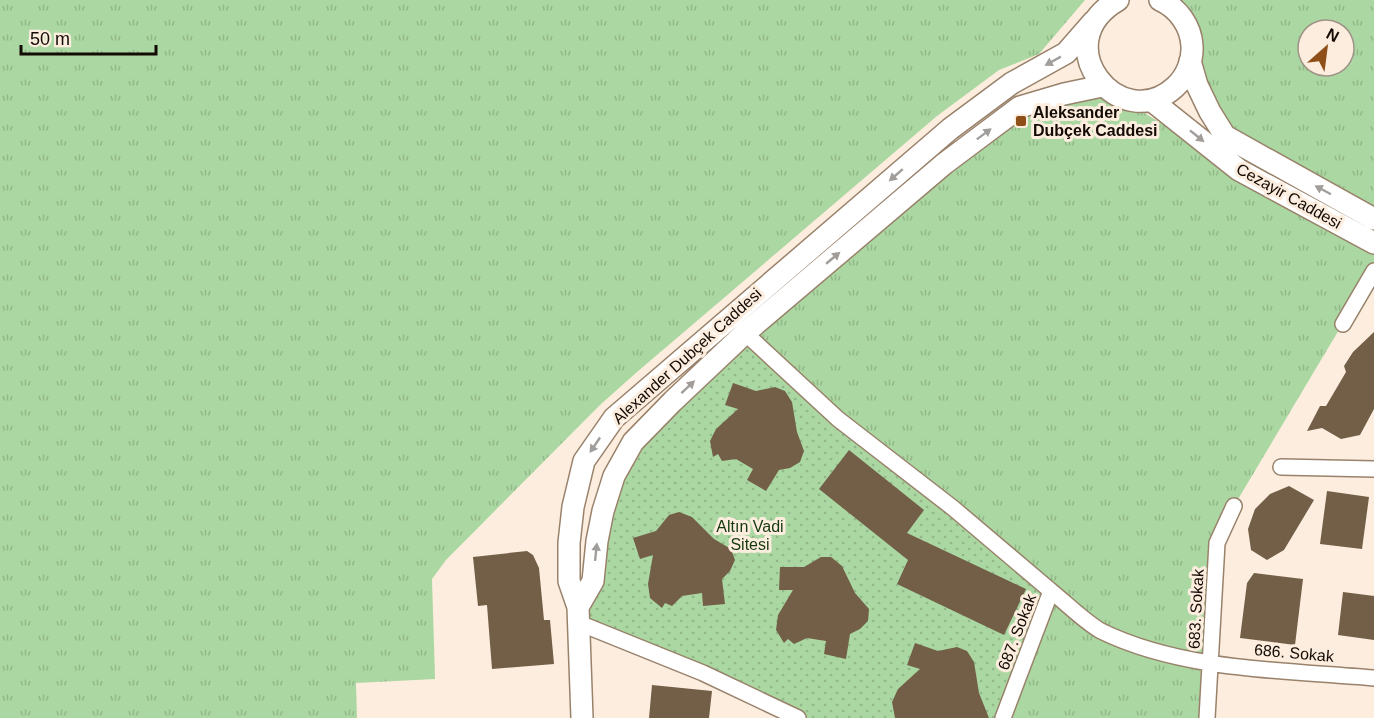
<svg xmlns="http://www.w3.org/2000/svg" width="1374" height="718" font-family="Helvetica,sans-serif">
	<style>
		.grass { fill: url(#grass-tufts); fill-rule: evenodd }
		.garden { fill: url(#garden-dots) }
		.building { fill: #735e47 }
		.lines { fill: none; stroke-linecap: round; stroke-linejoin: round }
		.street-casing { stroke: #99826b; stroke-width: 18 }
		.secondary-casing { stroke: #99826b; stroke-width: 24 }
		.street { stroke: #fff; stroke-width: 15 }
		.secondary { stroke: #fff; stroke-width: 21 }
		.oneway { fill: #a19d9b }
		.poi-dot { fill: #8f4f18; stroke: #fcedde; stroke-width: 2 }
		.labels { text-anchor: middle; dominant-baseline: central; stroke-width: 6; stroke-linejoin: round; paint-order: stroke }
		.poi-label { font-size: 16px; font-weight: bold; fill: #130b04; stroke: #fcedde; text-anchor: start }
		.street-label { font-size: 16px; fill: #130b04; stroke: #fcedde }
		.park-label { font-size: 16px; fill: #15390e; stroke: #fcedde }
	</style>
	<defs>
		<pattern id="grass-tufts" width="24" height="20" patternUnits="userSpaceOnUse" patternTransform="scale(1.5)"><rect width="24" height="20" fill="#abd8a2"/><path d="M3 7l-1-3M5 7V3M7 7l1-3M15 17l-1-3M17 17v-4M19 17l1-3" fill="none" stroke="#92b88a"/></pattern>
		<pattern id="garden-dots" width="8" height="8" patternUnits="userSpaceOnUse" patternTransform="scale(1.5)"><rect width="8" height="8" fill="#abd8a2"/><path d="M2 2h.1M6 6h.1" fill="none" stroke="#92b88a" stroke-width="1.8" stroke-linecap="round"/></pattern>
	</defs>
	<rect width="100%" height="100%" fill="#fcedde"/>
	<!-- grass -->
	<path class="grass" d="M0 0H1085L1039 54 999 70 937 116 637 372 600 405 446 560 432 579 435 679 356 683 357 718H0Z
		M1180 0H1374V219L1225 136ZM1308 30H1344V66H1308Z
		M1064 94 1116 96 1239 170 1374 243V271L1234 506 1217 543 1207 718H1003L745 333 1020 107Z"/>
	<!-- garden -->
	<path class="garden" d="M745 333 1051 591 1003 718H798L579 623 614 476Z"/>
	<!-- building -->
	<path class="building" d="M1374 332V409L1360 435 1341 439 1322 428 1307 431 1320 406H1326L1346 372 1344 366 1353 352Z
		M733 383 756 391 775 387 785 391 792 402 797 432 804 451 800 462 790 468 779 470 766 491 747 480 753 469 736 459 722 461 718 454 713 457 710 441 716 429 738 409 725 405Z
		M849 450 924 510 907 533 1026 589 1004 635 897 584 908 560 819 489Z
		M1289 486 1314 500 1284 550 1267 560 1251 550 1248 529 1255 509 1270 494Z
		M1327 491 1369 497 1362 549 1320 544Z
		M679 512 692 517 714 539 731 549 735 560 730 571 722 579 725 604 703 606 702 593 682 596 672 606 665 603 662 608 650 598 648 584 653 555 640 559 633 538 656 531 669 515Z
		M527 551 533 555 539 568 544 620H550L554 664 492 669 487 605 478 606 473 557Z
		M821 557H831L842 566 855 593 869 609 868 621 860 629 850 634 846 659 824 654 826 641 807 638 794 644 788 639 784 643 776 630 778 615 793 590H779L780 567H804Z
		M1254 573 1303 579 1295 645 1240 638 1247 583Z
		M1343 592 1374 596V640L1338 635Z
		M915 643 938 651 957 647 967 651 974 662 979 693 989 718H895L892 702 898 689 920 669 907 665Z
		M652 685 712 691 709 718H649Z"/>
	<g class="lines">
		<!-- street casing -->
		<g class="street-casing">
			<path id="street" d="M1343 324 1374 271
				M745 333 838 419 953 508 1051 591
				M1281 467 1374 469
				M579 623 703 673 798 718
				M1003 718 1051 591C1066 603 1085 622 1101 631 1183 671 1284 670 1374 678
				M1207 718 1217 543 1234 506"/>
		</g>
		<!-- secondary casing -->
		<g class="secondary-casing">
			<path id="secondary" d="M1118 0C1044 43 1120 137 1175 87 1186 77 1193 61 1192 46 1191 26 1178 8 1160 0
				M1190 61 1197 85 1210 112 1225 136 1374 219
				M1151 100 1239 170 1374 243
				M578 607 593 581 597 541 603 511 614 476 633 442 673 401 745 333 944 164 1020 107 1064 94 1102 86
				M582 718 578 607 569 581V543L573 507 584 461 614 418 950 129 1012 83 1066 53 1094 21"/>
		</g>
		<!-- street -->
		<use href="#street" class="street"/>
		<!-- secondary -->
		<use href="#secondary" class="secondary"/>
	</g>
	<!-- one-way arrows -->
	<defs><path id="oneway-solid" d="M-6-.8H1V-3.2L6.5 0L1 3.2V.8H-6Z" transform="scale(1.5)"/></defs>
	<g class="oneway">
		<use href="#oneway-solid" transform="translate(1053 61) rotate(151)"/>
		<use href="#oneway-solid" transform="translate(984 134) rotate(-37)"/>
		<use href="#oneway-solid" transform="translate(1197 136) rotate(39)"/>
		<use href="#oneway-solid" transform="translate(896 175) rotate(139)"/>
		<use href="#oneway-solid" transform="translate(1323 190) rotate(-152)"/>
		<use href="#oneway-solid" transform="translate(833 258) rotate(-40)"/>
		<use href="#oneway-solid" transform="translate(688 387) rotate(-43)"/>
		<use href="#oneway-solid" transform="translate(595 445) rotate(124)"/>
		<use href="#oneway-solid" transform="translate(596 552) rotate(-84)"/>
	</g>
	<!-- markers -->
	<rect class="poi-dot" x="1015" y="115" width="12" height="12" rx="3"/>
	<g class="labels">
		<!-- poi labels -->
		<g class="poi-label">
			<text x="1033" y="112">Aleksander<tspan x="1033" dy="18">Dubçek Caddesi</tspan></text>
		</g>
		<!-- street labels -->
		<g class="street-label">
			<text transform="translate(1289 196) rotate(29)">Cezayir Caddesi</text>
			<text transform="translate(687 356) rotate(-42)">Alexander Dubçek Caddesi</text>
			<text transform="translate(1196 609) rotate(-87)">683. Sokak</text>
			<text transform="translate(1017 632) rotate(-69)">687. Sokak</text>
			<text transform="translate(1294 653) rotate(5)">686. Sokak</text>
		</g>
		<!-- park labels -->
		<g class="park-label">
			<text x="750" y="526">Altın Vadi<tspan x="750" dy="18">Sitesi</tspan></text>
		</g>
	</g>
	<!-- north arrow -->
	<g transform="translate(1326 48) rotate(28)"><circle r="28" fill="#fcedde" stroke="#9f9387" stroke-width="1.5"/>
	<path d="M0-4.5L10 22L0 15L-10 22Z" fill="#8f4f18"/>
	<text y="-9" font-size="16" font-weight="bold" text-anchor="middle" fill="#130b04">N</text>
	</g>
	<!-- scale -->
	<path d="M21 45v9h135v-9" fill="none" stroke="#130b04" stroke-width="3"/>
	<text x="30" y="45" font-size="18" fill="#130b04" stroke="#fcedde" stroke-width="4.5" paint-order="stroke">50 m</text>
</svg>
